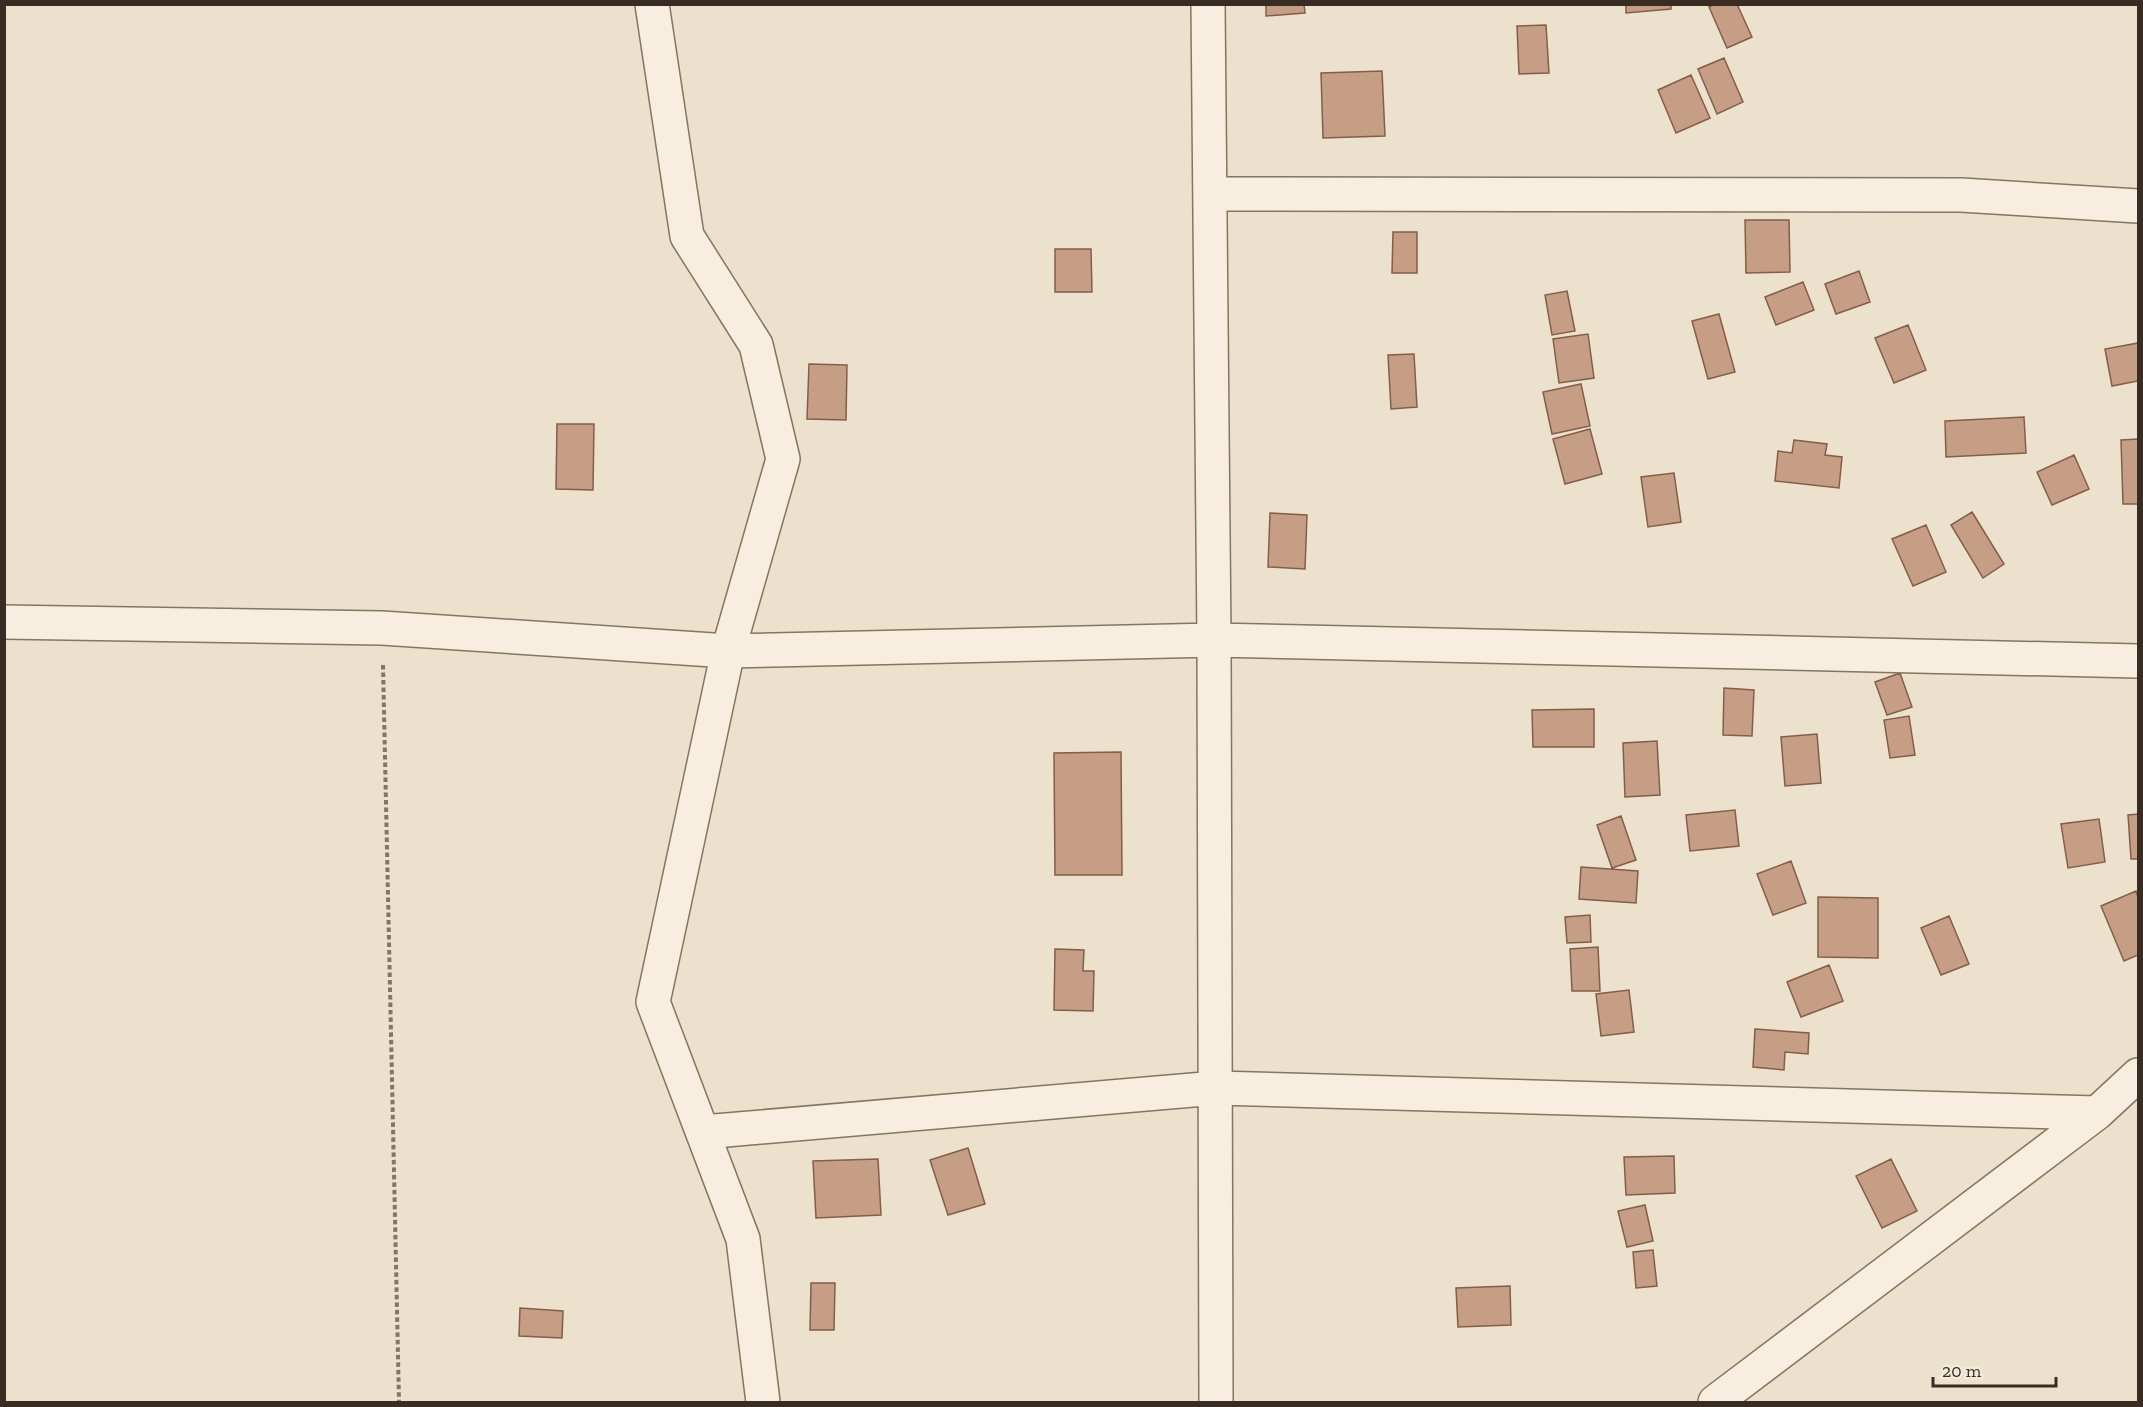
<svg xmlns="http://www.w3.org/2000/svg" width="2143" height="1407" font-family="'Zilla Slab',serif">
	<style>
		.building { fill: #c69d85; stroke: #845e49; stroke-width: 1.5 }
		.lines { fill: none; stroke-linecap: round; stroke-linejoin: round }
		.minor-casing { stroke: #877461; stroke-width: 36 }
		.path { stroke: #877461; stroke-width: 4; stroke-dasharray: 4.5 3; stroke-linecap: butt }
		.minor { stroke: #f7eedf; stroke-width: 33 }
	</style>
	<rect width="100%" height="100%" fill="#ebe1cc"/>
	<!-- building -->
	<path class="building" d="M1266 4H1304L1305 13 1266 16Z
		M1626 4H1671V9L1626 13Z
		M1716 4H1737L1752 37 1727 48 1709 7Z
		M1546 25 1549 73 1519 74 1517 26Z
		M1724 58 1743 102 1717 114 1698 69Z
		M1382 71 1385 136 1323 138 1321 73Z
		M1691 75 1710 118 1676 133 1658 90Z
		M1745 220H1789L1790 272 1746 273Z
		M1393 232H1417V273H1392Z
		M1055 249H1091L1092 292H1055Z
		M1859 271 1870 302 1836 314 1825 284Z
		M1803 282 1814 310 1776 325 1765 297Z
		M1567 291 1575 331 1552 335 1545 295Z
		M1719 314 1735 372 1708 379 1692 321Z
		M1908 325 1926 370 1894 383 1875 338Z
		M1588 334 1594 378 1559 383 1553 339Z
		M2138 343V381L2112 386 2105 349Z
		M1414 354 1417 407 1391 409 1388 355Z
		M809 364 847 365 846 420 807 419Z
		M1581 384 1590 426 1552 434 1543 392Z
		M2024 417 2026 453 1946 457 1945 421Z
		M557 424H594L593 490 556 489Z
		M1590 429 1602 474 1565 484 1553 439Z
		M2138 439V504H2123L2121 440Z
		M1794 440 1827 444 1825 455 1842 457 1839 488 1775 481 1778 451 1792 453Z
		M2074 455 2089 489 2052 505 2037 472Z
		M1674 473 1681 522 1648 527 1641 477Z
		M1972 512 2004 564 1983 578 1951 525Z
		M1270 513 1307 515 1305 569 1268 567Z
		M1926 525 1946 572 1913 586 1892 539Z
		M1900 673 1912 707 1887 715 1875 682Z
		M1724 688 1754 690 1752 736 1723 735Z
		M1594 709V747H1533L1532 710Z
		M1909 716 1915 755 1890 758 1884 720Z
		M1817 734 1821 783 1785 786 1781 737Z
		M1657 741 1660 795 1625 797 1623 743Z
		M1121 752 1122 875H1055L1054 753Z
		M1735 810 1739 846 1690 851 1686 815Z
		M2138 814V859H2131L2128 815Z
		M1621 816 1636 860 1612 868 1597 825Z
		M2099 819 2105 862 2068 868 2061 824Z
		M1791 861 1806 903 1773 915 1757 874Z
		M1581 867 1638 871 1636 903 1579 899Z
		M2136 891 2138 897V955L2124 961 2101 906Z
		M1818 897 1878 898V958L1818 957Z
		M1590 915 1591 942 1567 943 1565 917Z
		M1949 916 1969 964 1941 975 1921 928Z
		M1598 947 1600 991H1572L1570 949Z
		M1055 949 1084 950 1083 971H1094L1093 1011 1054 1010Z
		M1829 965 1843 1001 1801 1017 1787 982Z
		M1629 990 1634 1032 1601 1036 1596 994Z
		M1755 1029 1809 1033 1808 1054 1785 1052 1784 1070 1753 1067Z
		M968 1148 985 1204 948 1215 930 1160Z
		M1674 1156 1675 1193 1626 1195 1624 1157Z
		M878 1159 881 1215 816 1218 813 1161Z
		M1891 1159 1917 1211 1882 1228 1856 1176Z
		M1645 1205 1653 1241 1627 1247 1618 1211Z
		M1653 1250 1657 1286 1636 1288 1633 1252Z
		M811 1283H835L834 1330H810Z
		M1510 1286 1511 1325 1458 1327 1456 1288Z
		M520 1308 563 1311 562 1338 519 1336Z"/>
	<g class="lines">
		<!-- minor casing -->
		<g class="minor-casing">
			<path id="minor" d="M652 4 687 236 756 345 783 459 728 651 653 1002 743 1239 763 1402
				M1208 4 1214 640 1216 1402
				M1210 194 1961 195 2138 206
				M4 622 382 628 728 651 1214 640 2138 661
				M703 1132 1216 1088 2097 1113
				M1715 1402 2097 1113 2138 1075"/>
		</g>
		<!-- path -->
		<path class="path" d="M383 665 399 1402"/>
		<!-- minor -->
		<use href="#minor" class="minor"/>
	</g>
	<!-- border -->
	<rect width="2143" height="1407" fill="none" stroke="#392d23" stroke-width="12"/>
	<!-- scale -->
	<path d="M1933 1377v9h123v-9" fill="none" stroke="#392d23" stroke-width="3"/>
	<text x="1942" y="1377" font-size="18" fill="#392d23" stroke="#f3ebdb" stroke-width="4.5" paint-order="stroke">20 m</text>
</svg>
